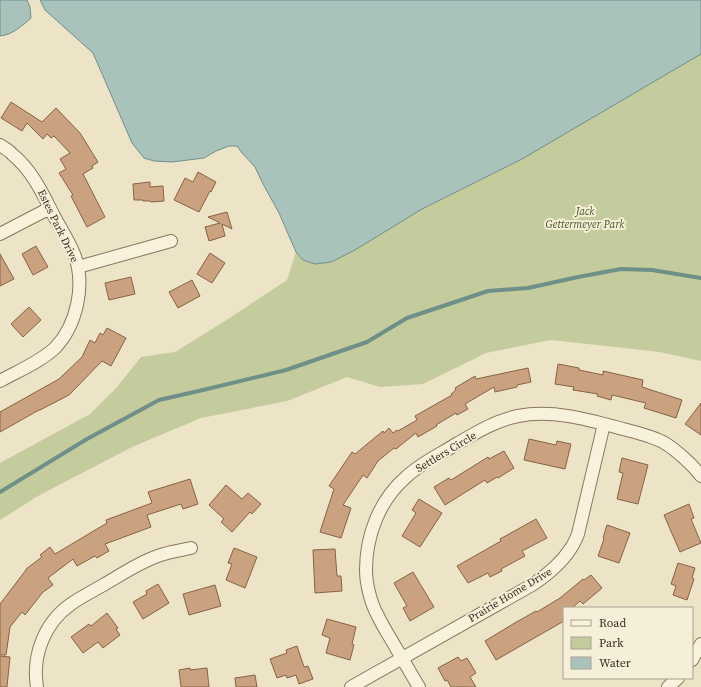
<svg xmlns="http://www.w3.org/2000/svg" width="701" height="687" font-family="'Source Serif 4',serif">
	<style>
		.green { fill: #c4cb9c }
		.water { fill: #a9c2bb; stroke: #6f9089 }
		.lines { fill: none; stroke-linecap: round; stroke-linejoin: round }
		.stream { stroke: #6f9089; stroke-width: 4 }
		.building { fill: #caa27f; stroke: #876244 }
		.street-casing { stroke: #89765e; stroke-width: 14 }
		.street { stroke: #f8f1db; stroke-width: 12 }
		.labels { text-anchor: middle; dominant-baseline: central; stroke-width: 4; stroke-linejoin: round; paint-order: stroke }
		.park-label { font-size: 11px; font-style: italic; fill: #485628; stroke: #f5eed8 }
		.street-label { font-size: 11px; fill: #3a2e21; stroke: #f5eed8 }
	</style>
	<rect width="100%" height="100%" fill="#ede4c8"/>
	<!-- green -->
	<path class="green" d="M701 20V361L660 352 551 340 486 353 423 384 380 387 347 377 287 401 201 418 132 447 38 496 0 520V463L90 414 117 387 141 357 175 352 225 321 287 280 296 252 303 260Z"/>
	<!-- water -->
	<path class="water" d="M0 0H27L30 7 31 18C22 26 12 35 0 36Z
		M40 0H701V54L522 159 422 209 355 250 331 262 315 264 303 260 296 252 279 213 263 184 255 167 242 153 237 146H229L216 151 204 158 172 162 154 161 144 158 132 143 93 53 45 10Z"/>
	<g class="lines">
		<!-- stream -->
		<path class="stream" d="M0 492 87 439 159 400 203 390 286 370 367 342 407 318 488 291 528 288 578 277 621 269 652 270 701 278"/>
	</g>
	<!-- building -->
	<path class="building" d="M11 102 42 122 56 108 80 133 98 162 92 166 93 168 83 174 105 217 87 227 71 196 73 195 59 173 66 169 60 159 70 153 54 136 51 138 47 134 43 139 27 123 22 131 1 118Z
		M198 172 216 182 211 192 210 191 199 212 174 200 185 178 193 182Z
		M150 182V187L163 186 164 201 151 202 150 201H143V200H134L133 184Z
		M227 212 232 229 222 224 225 236 209 241 205 227 220 223 208 217Z
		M36 246 48 267 33 275 22 254Z
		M210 253 225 263 212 283 197 274Z
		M0 254 14 279 0 286Z
		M131 277 135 294 109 300 105 283Z
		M192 280 200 296 178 308 169 292Z
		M29 307 41 320 23 337 11 324Z
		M107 328 126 338 111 366 102 361 69 395 40 410H39L0 432V412L59 379 82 357 90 340 95 343 100 333 103 335Z
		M558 364 579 368V370L603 375V371L643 380 642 387 682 400 676 418 644 408 646 403 612 395 611 400 597 396 598 394 573 390 574 387 555 384Z
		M528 368 531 382 517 385V387L495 392 494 387 465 404 468 409 457 415 456 413 436 425 437 426 418 437 416 433 396 449 394 448 378 461 367 478 363 475 343 505 351 508 341 538 320 532 334 489 329 486 352 452 355 454 383 431 384 433 389 428 393 433 397 430 398 431 417 420 415 416 452 395 451 394 456 390 455 388 475 376 476 379Z
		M701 403V435L685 424Z
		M529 439 556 445 557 441 571 444 565 469 524 460Z
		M504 451 514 468 498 478 497 477 487 483 485 480 445 505 434 487 449 478 451 480 488 457 489 459Z
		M622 458 648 465 638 504 617 499 623 473 619 472Z
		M190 479 198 504 183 509 181 504 147 515 151 527 105 544 109 551 97 558 95 556 77 566 73 559 48 578 53 585 43 592 25 615 22 612 10 627 6 655H0V604L26 570V569L42 557 40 555 50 547 55 554 107 523 106 520 152 503 148 492Z
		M226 485 242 499 248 493 261 504 252 514 250 512 232 532 221 522 224 519 209 505Z
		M419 499 442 513 420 547 402 536 416 513 412 510Z
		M689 504 694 518 691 519 701 543 680 552 664 515Z
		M536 519 547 538 522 551 525 556 501 569 502 571 490 577 488 573 468 583 457 566 501 541 500 539Z
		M607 525 630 533 619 563 598 556 604 539 603 538Z
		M234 548 257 557 245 588 226 580 232 564 228 563Z
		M335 549 337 576H341L342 591 315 593 313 550Z
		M678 563 695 568 692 578 694 579 687 600 673 595 676 586 671 584Z
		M413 572 434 607 410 621 403 608 407 606 394 583Z
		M591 575 602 588 583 604 580 601 572 608H564V621L496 660 485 641 513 624 536 611 537 612 560 598 583 579 584 580Z
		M158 584 169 603 143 619 133 602 147 594 146 591Z
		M215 585 221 606 189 615 183 594Z
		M107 613 118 628 116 629 120 635 103 648 98 642 83 653 71 637 89 624 91 626Z
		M327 619 356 627 352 644 354 645 350 660 326 653 330 638 322 635Z
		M297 646 304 667 308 666 313 679 299 684 296 675 287 678 286 675 277 678 270 659 287 653 286 650Z
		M0 656 10 657 7 687H0Z
		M458 657 461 661 467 658 476 673 470 677 476 687H451L447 680 445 681 438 668Z
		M190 668V670L207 668 209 687H181L179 670Z
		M255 675 257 687H236L235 678Z"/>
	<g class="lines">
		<!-- street casing -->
		<g class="street-casing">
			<path id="street" d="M0 145C4 148 9 150 12 154 32 170 43 194 54 216 61 229 69 241 74 254 86 284 77 325 55 348 40 362 18 371 0 381
				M0 234 50 208
				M78 267 171 241
				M692 660 701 644
				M37 687C32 656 44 623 71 604 81 597 93 591 105 584 122 574 145 559 164 554 173 551 182 550 191 548
				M351 687 532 585C547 575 561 564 571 548 574 544 576 539 578 534L604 424
				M419 687C411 674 404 661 396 648 390 637 383 627 378 616 371 604 366 584 366 570 366 536 379 501 405 478 420 463 441 454 458 443 477 432 497 420 518 416 553 409 590 420 623 429 635 432 651 436 663 442 675 449 693 465 701 476
				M668 687 678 678"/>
		</g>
		<!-- street -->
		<use href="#street" class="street"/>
	</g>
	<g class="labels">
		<!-- park labels -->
		<g class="park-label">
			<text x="585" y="211">Jack<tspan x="585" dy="13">Gettermeyer Park</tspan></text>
		</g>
		<!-- street labels -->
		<g class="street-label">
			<text transform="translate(58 226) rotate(64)">Estes Park Drive</text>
			<text transform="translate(446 452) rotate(-31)">Settlers Circle</text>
			<text transform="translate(510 595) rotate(-31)">Prairie Home Drive</text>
		</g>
	</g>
	<!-- legend -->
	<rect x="563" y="607" width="130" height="72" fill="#f5eed8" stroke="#aaa18f"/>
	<rect x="571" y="620" width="20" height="6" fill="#f8f1db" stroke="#aaa18f"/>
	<text x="599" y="627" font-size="12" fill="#3a2e21">Road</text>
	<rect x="571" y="637" width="20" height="12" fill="#c4cb9c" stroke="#aaa18f"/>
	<text x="599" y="647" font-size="12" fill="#3a2e21">Park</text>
	<rect x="571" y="657" width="20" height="12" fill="#a9c2bb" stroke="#aaa18f"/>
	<text x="599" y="667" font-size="12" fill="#3a2e21">Water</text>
</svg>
